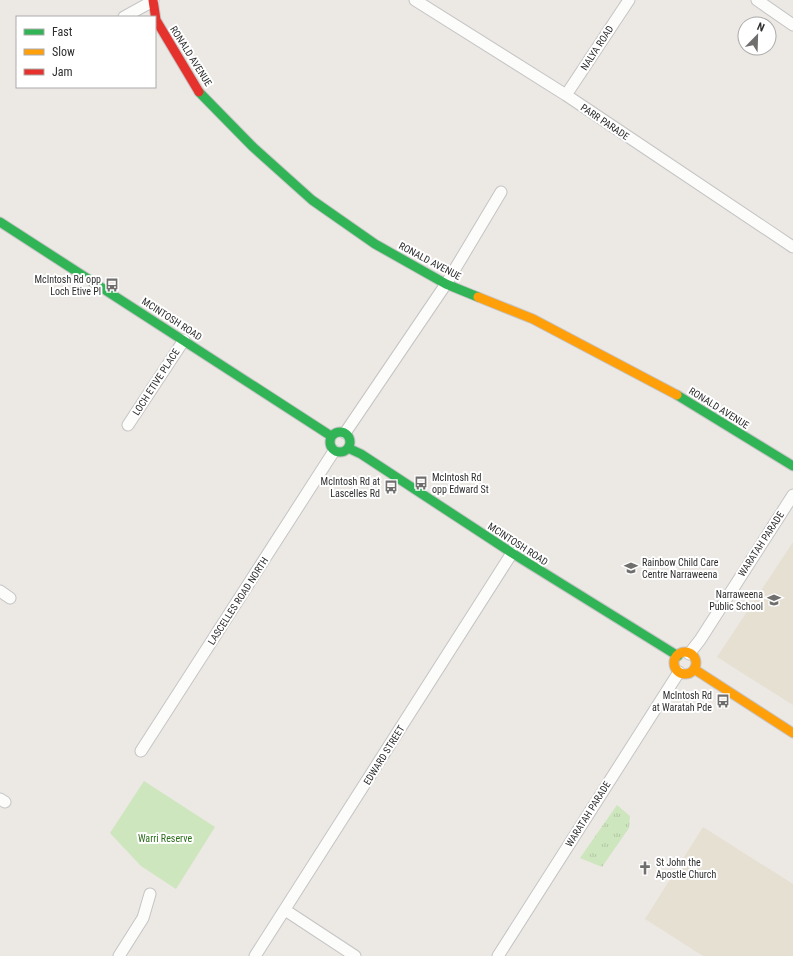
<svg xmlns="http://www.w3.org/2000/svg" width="793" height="956" font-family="'Roboto Condensed',sans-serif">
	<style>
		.education { fill: #e6e0d3 }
		.grass { fill: url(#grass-tufts) }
		.park { fill: #cee6be }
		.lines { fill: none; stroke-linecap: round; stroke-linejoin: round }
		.street-casing { stroke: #c5c4c5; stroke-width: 13 }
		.fast-casing { stroke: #c5c4c5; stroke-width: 11 }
		.slow-casing { stroke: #c5c4c5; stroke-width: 11 }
		.jam-casing { stroke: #c5c4c5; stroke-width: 11 }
		.street { stroke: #fcfcfb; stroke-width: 11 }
		.fast { stroke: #30b455; stroke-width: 9 }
		.slow { stroke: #ff9f0a; stroke-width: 9 }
		.jam { stroke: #e5322d; stroke-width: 9 }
		.labels { text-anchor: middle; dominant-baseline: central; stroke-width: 4; stroke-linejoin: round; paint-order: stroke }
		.street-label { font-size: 10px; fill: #2e2e2e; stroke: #fff }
		.poi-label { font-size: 10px; fill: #2e2e2e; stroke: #fff; text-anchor: end }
		.park-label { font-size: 10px; fill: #2c6e1b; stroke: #fff }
	</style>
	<defs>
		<pattern id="grass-tufts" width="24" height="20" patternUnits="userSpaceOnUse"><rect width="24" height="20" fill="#cee6be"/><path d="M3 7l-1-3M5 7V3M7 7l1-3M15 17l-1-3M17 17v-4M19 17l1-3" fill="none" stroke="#b1c6a4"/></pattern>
	</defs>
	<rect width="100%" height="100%" fill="#ece8e4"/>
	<!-- education -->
	<path class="education" d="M793 542V705L717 657Z
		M703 827 793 884V956H703L645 919Z"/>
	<!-- grass -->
	<path class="grass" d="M617 805 630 816 629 828 602 867 580 858Z"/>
	<!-- park -->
	<path class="park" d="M144 781 215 827 176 889 141 866 110 833Z"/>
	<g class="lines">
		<!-- street casing -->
		<g class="street-casing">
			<path id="street" d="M415 0 566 95 793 247
				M757 0 793 25
				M124 17 153 1
				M566 95 629 0
				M128 425 184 340
				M345 433 446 284 501 192
				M0 591 10 598
				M689 654 700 640 793 495
				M141 751 334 451
				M0 799 5 802
				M285 910 355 956
				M119 956 143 918 150 894
				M255 956 512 553
				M498 956 679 672"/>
		</g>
		<!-- fast casing -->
		<g class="fast-casing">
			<path id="fast" d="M199 92 253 147 312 200 375 244 446 284 478 297
				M0 222 331 436
				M677 395 793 466
				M330 442a10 10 0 1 1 20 0a10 10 0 1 1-20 0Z
				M348 448 361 454 512 553 678 656"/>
		</g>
		<!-- slow casing -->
		<g class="slow-casing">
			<path id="slow" d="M478 297 533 319 677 395
				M674 663a11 11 0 1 1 22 0a11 11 0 1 1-22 0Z
				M694 669 793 733"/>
		</g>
		<!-- jam casing -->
		<g class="jam-casing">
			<path id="jam" d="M153 0 156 20 199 92"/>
		</g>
		<!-- street -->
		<use href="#street" class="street"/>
		<!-- fast -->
		<use href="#fast" class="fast"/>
		<!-- slow -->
		<use href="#slow" class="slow"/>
		<!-- jam -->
		<use href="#jam" class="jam"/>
	</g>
	<!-- icons -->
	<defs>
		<g id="bus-bare" transform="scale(1.08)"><path d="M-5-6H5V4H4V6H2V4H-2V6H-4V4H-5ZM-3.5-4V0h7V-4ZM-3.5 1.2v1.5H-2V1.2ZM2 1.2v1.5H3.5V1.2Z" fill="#706f6e" stroke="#fff" stroke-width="2.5" paint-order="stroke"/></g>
		<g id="school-bare" transform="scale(1.08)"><path d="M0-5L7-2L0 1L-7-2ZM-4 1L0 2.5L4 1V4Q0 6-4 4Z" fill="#706f6e" stroke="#fff" stroke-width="2.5" paint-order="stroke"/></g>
		<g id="church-bare" transform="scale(1.08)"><path d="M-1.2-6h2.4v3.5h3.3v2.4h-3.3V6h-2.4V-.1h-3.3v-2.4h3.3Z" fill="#706f6e" stroke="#fff" stroke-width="2.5" paint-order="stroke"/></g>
	</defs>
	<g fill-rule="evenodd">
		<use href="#bus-bare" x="112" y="285"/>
		<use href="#bus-bare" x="421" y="483"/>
		<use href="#bus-bare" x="391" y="487"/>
		<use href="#school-bare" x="631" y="568"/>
		<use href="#school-bare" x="774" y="600"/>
		<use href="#bus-bare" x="723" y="701"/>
		<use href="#church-bare" x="645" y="868"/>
	</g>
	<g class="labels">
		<!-- street labels -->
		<g class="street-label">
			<text transform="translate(597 48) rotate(-57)">NALYA ROAD</text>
			<text transform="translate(191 56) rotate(58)">RONALD AVENUE</text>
			<text transform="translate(605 122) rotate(34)">PARR PARADE</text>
			<text transform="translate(430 261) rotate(28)">RONALD AVENUE</text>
			<text transform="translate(172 319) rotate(33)">MCINTOSH ROAD</text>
			<text transform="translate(156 382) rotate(-57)">LOCH ETIVE PLACE</text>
			<text transform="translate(719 408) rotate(32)">RONALD AVENUE</text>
			<text transform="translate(518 544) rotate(33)">MCINTOSH ROAD</text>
			<text transform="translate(761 544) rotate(-57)">WARATAH PARADE</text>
			<text transform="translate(238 601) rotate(-57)">LASCELLES ROAD NORTH</text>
			<text transform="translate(384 755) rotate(-58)">EDWARD STREET</text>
			<text transform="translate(588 814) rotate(-58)">WARATAH PARADE</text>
		</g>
		<!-- poi labels -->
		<g class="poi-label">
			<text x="101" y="279">McIntosh Rd opp<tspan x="101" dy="12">Loch Etive Pl</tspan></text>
			<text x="432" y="477" text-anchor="start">McIntosh Rd<tspan x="432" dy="12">opp Edward St</tspan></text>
			<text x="380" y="481">McIntosh Rd at<tspan x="380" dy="12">Lascelles Rd</tspan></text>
			<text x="642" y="562" text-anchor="start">Rainbow Child Care<tspan x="642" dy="12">Centre Narraweena</tspan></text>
			<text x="763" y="594">Narraweena<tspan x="763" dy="12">Public School</tspan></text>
			<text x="712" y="695">McIntosh Rd<tspan x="712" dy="12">at Waratah Pde</tspan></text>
			<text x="656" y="862" text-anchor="start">St John the<tspan x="656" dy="12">Apostle Church</tspan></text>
		</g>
		<!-- park labels -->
		<g class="park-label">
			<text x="165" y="838">Warri Reserve</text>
		</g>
	</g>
	<!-- legend -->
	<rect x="16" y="16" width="140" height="72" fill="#ffffff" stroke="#ababab"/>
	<rect x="24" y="29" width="20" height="6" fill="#30b455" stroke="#ababab"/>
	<text x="52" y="36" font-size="12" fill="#2e2e2e">Fast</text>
	<rect x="24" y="49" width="20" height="6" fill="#ff9f0a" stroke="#ababab"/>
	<text x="52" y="56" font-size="12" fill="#2e2e2e">Slow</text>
	<rect x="24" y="69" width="20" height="6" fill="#e5322d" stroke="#ababab"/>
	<text x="52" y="76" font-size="12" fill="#2e2e2e">Jam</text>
	<!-- north arrow -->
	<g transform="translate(757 36) rotate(23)"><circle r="19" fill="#ffffff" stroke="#ababab"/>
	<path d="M0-3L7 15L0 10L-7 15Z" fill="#706f6e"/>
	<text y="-6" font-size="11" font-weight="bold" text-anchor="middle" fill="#2e2e2e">N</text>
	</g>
</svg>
